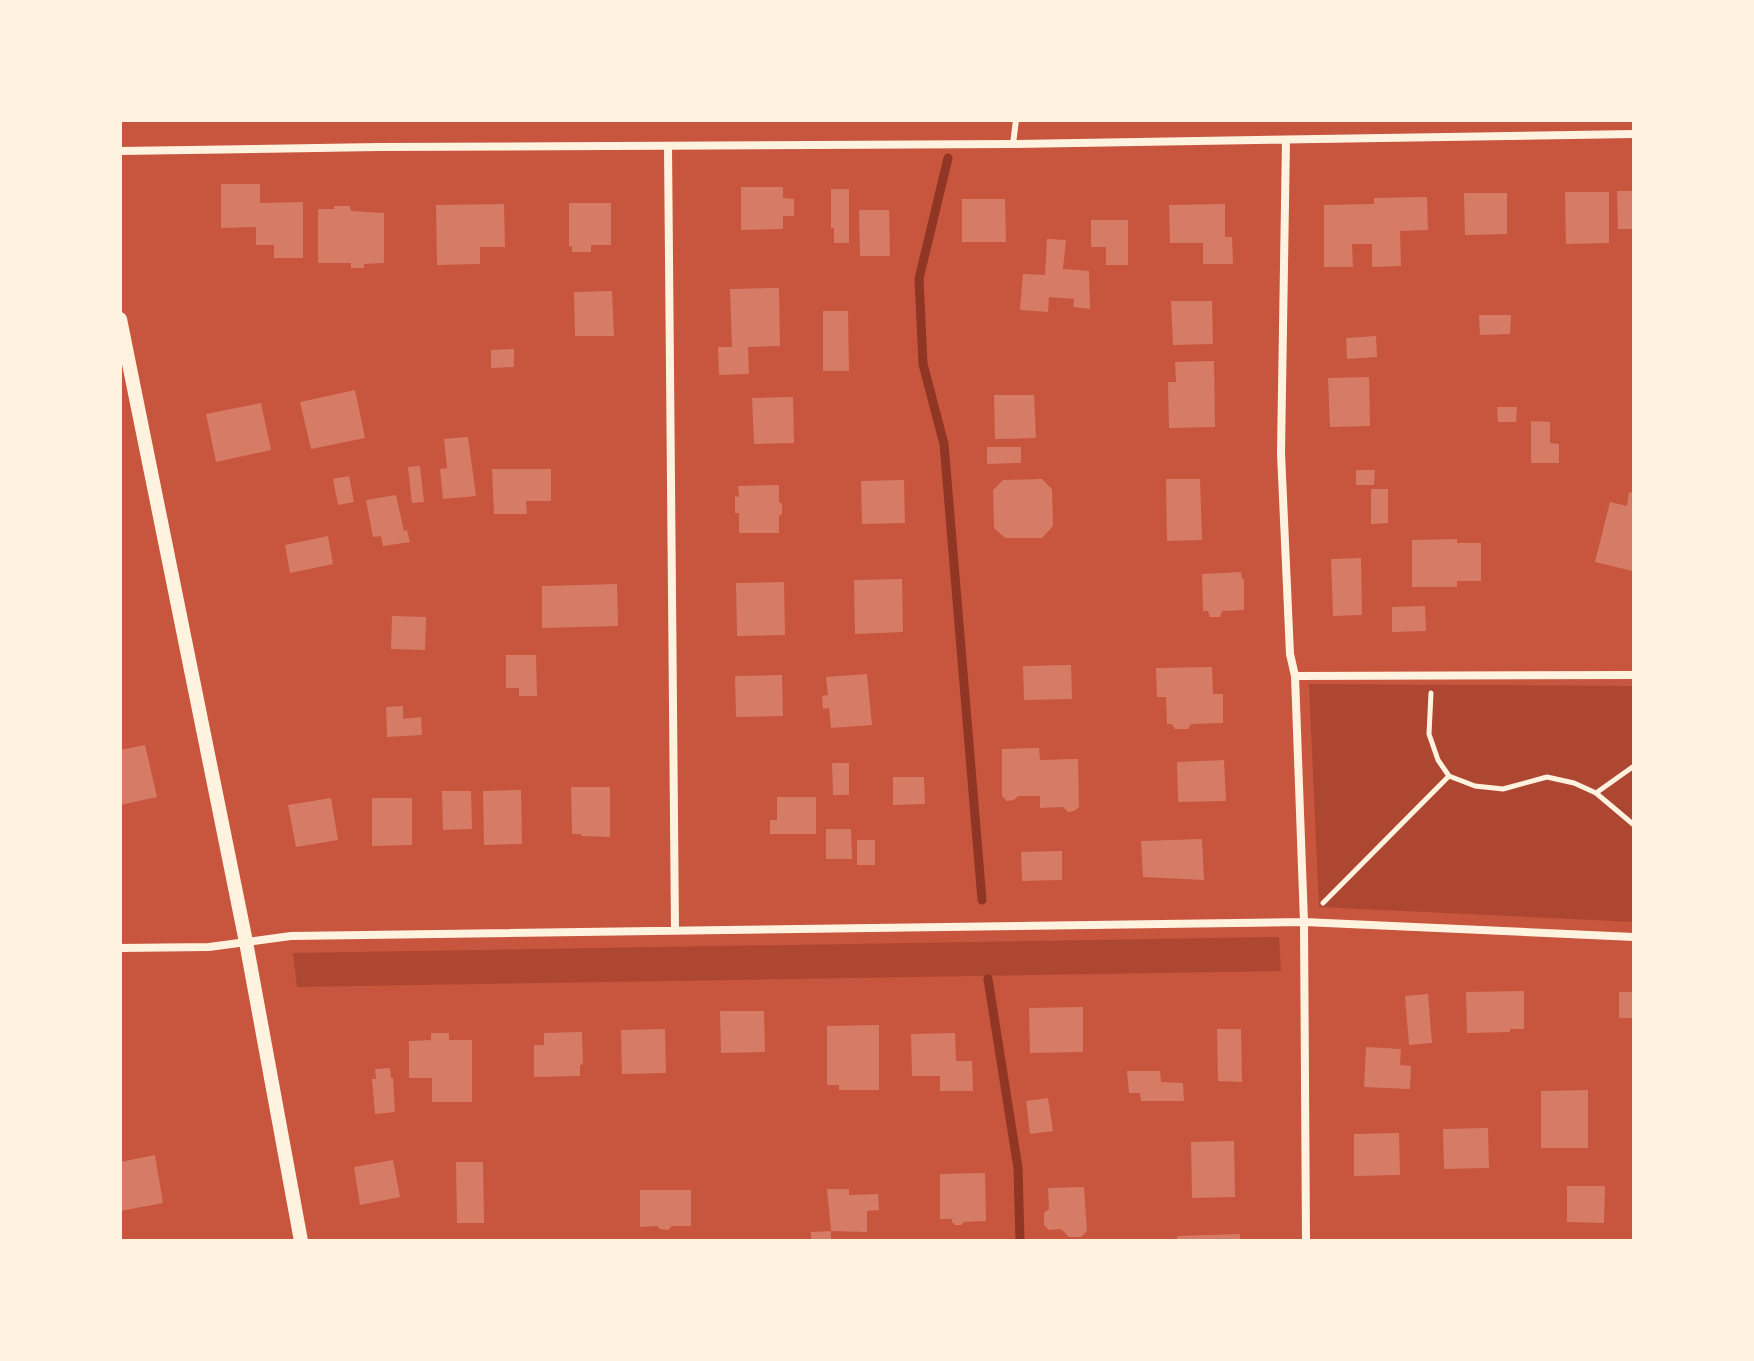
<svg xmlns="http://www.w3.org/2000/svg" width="1754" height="1361" font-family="'DM Sans',sans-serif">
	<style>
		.green { fill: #ae4732 }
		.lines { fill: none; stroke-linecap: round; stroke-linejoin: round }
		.stream { stroke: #8f3625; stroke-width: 9 }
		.building { fill: #d67c66 }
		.path { stroke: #fff3e0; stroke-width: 5 }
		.service { stroke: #fff3e0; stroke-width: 6 }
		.minor { stroke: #fff3e0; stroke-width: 8 }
		.tertiary { stroke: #fff3e0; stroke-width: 14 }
	</style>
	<rect width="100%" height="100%" fill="#c8553d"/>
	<!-- green -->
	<path class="green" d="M1309 684 1634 686V922L1319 907Z
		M1279 937 1281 971 297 987 293 953Z"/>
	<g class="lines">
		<!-- stream -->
		<path class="stream" d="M948 158 919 279 923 364 944 444 982 900
			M988 979 1018 1168 1020 1241"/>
	</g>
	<!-- building -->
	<path class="building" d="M221 184H260V203L303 202V258H274V245H256V227L221 228Z
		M741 187H783V198L794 199V216H783V229L741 230Z
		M831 189H849V243H834V228H831Z
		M1617 191H1634V229H1618Z
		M1565 192H1609V243L1566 244Z
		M1464 193H1507V234L1465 235Z
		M1427 197 1428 230 1400 231 1401 266 1372 267V244H1352L1353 267H1324V205L1374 204V198Z
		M962 199H1005L1006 242H962Z
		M569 203H611V245H591V252H572V246L569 247Z
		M504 204 505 247H480V264L437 265 436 205Z
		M1225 204V237H1232L1233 264H1203V243H1170L1169 205Z
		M334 206H350L351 211 384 213V263L364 264V268H351V263H318V209H334Z
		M859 210H889L890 256H860Z
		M1091 220H1128V265H1106V247H1091Z
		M1047 239 1066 240 1063 269 1089 271 1090 309 1073 307 1074 299 1049 297 1048 312 1020 310 1023 274 1045 275Z
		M779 288 780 346 748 347 749 374 719 375 718 347H732L730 289Z
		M612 291 614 336H575L574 292Z
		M1171 301H1212L1213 344 1173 345Z
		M823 311H848L849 371H823Z
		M1479 315H1511L1510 334 1480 335Z
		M1376 336 1377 357 1347 359 1346 338Z
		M514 349V367L491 368V350Z
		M1214 361 1215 427 1169 428 1168 382H1176L1175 362Z
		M1369 377 1370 426 1330 427 1328 378Z
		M355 390 365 438 311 449 300 402Z
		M994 395H1034L1036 438 995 439Z
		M793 397 794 443 754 444 752 398Z
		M261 403 271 450 216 462 206 414Z
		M1497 407H1517L1516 422H1498Z
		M1531 421 1550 422V443L1559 444V463H1531Z
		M468 437 476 496 443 499 440 469 447 468 444 439Z
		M987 447H1021V463L987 464Z
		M420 466 424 502 412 503 408 467Z
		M492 469H551V501H526L527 514H494Z
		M1356 470H1375L1374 485H1356Z
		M349 476 354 502 338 505 333 479Z
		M1042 479 1052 489 1053 526 1042 538H1005L994 528 993 490 1003 480Z
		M1166 479H1200L1202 540 1167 541Z
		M904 480 905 523 862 524 861 481Z
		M779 485V502L782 504V514L779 516V533H739V513H735V496L739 497 738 486Z
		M1371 489H1388V523L1371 524Z
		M1629 492 1634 493V565L1632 571 1595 562 1610 502 1627 506Z
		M396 495 404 531 407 530 410 542 383 546 381 536 373 537 366 500Z
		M328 536 333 564 290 573 285 545Z
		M1457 539V543H1481V581H1457V587H1412V540Z
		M1361 558 1362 615 1333 616 1331 559Z
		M1241 572 1242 579H1244V610L1222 611 1220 617H1210L1208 611H1203L1202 574Z
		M902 579 903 632 855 634 854 580Z
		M784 582 785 635 737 636 736 583Z
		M617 584 618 626 542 628V586Z
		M1425 606 1426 631 1392 632V607Z
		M392 616 426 617 425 650 391 649Z
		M506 655H536L537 696H519V688H506Z
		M1071 665 1072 699 1024 700 1023 666Z
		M1212 667 1213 694H1223V723L1191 724 1188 729H1175L1172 724H1167L1166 697H1157L1156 668Z
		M867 674 872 725 831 728 829 708 823 709 822 696 828 695 826 677Z
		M782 675 783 716 736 717 735 676Z
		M403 706V719L421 717 422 735 387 737 386 707Z
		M145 745 157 797 120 805V750Z
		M1039 748 1040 760 1078 759 1079 807 1074 811 1068 812 1063 807 1040 808V796H1018L1014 800 1007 801 1002 796V749Z
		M1224 760 1226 801 1178 802 1177 762Z
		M832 763H849V795H833Z
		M893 777H924L925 804 893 805Z
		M571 787H610V837L581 836V834H572Z
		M521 790 522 844 484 845 483 791Z
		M442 791H471L472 829 443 830Z
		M777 797H816V834H770V820H777Z
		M331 798 338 840 296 847 288 805Z
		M372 798H412V845L372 846Z
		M826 829H851L852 859H826Z
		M1202 839 1204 880 1143 877 1141 841Z
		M857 840H875V865H857Z
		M1062 851V880L1022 881 1021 852Z
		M1524 991V1029H1510V1032L1467 1033 1466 992Z
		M1619 992H1634V1018H1619Z
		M1428 994 1432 1043 1409 1045 1405 996Z
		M1083 1007V1052L1030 1053 1029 1008Z
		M720 1011H764L765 1052 721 1053Z
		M879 1025V1090H839V1085H827V1026Z
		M665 1029 666 1073 622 1074 621 1030Z
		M1217 1029H1241L1242 1082 1218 1081Z
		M582 1032 583 1064 580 1065V1076L534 1077V1045H544V1033Z
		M431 1033H449V1040H472V1102H432V1078H409V1041L431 1040Z
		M955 1033 956 1061H972L973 1091H940V1076H912L911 1034Z
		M1366 1047 1401 1049 1400 1065 1411 1066 1410 1089 1364 1087Z
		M390 1068 391 1078H393L395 1112 375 1114 372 1079H376L375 1069Z
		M1127 1071H1160L1161 1082 1183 1083 1184 1101H1141L1140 1093H1129Z
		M1588 1090V1148H1541V1091Z
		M1048 1098 1053 1131 1030 1134 1026 1101Z
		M1488 1128 1489 1168 1444 1169 1443 1129Z
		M1399 1133 1400 1175 1354 1176V1134Z
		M1234 1141 1235 1197 1192 1198 1191 1142Z
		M155 1155 163 1203 120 1211V1162Z
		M393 1160 400 1197 360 1205 354 1167Z
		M456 1162H483L484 1223H457Z
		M985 1173 986 1221 964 1222 961 1225H955L952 1222V1219H940V1174Z
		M1567 1186H1605L1604 1223 1567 1222Z
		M1084 1187 1087 1231 1081 1237H1069L1061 1229 1049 1230 1044 1225V1213L1049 1209 1048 1188Z
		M827 1189H849V1195L878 1194 879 1210 867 1211V1232L831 1231Z
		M640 1190H691V1226H672L668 1230 660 1229 657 1226 640 1227Z
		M831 1231V1241H811V1232Z
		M1240 1234V1241H1177V1236Z"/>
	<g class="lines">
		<!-- path -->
		<path class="path" d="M1431 693 1429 734 1438 760 1449 776 1475 786 1503 789 1547 777 1574 783 1596 793 1634 825
			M1596 793 1634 766
			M1323 903 1449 776"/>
		<!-- service -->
		<path class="service" d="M1013 144 1016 120"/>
		<!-- minor -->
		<path class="minor" d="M1286 140 1281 453 1290 654 1295 676 1304 922 1306 1241
			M668 146 675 930
			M120 151 379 147 1013 144 1634 134
			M1295 676 1634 675
			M120 948 209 947 291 936 1304 922 1634 937"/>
		<!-- tertiary -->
		<path class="tertiary" d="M120 319 246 942 301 1241"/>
	</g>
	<!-- border -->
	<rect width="1754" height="1361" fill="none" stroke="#fff3e0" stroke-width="244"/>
</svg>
